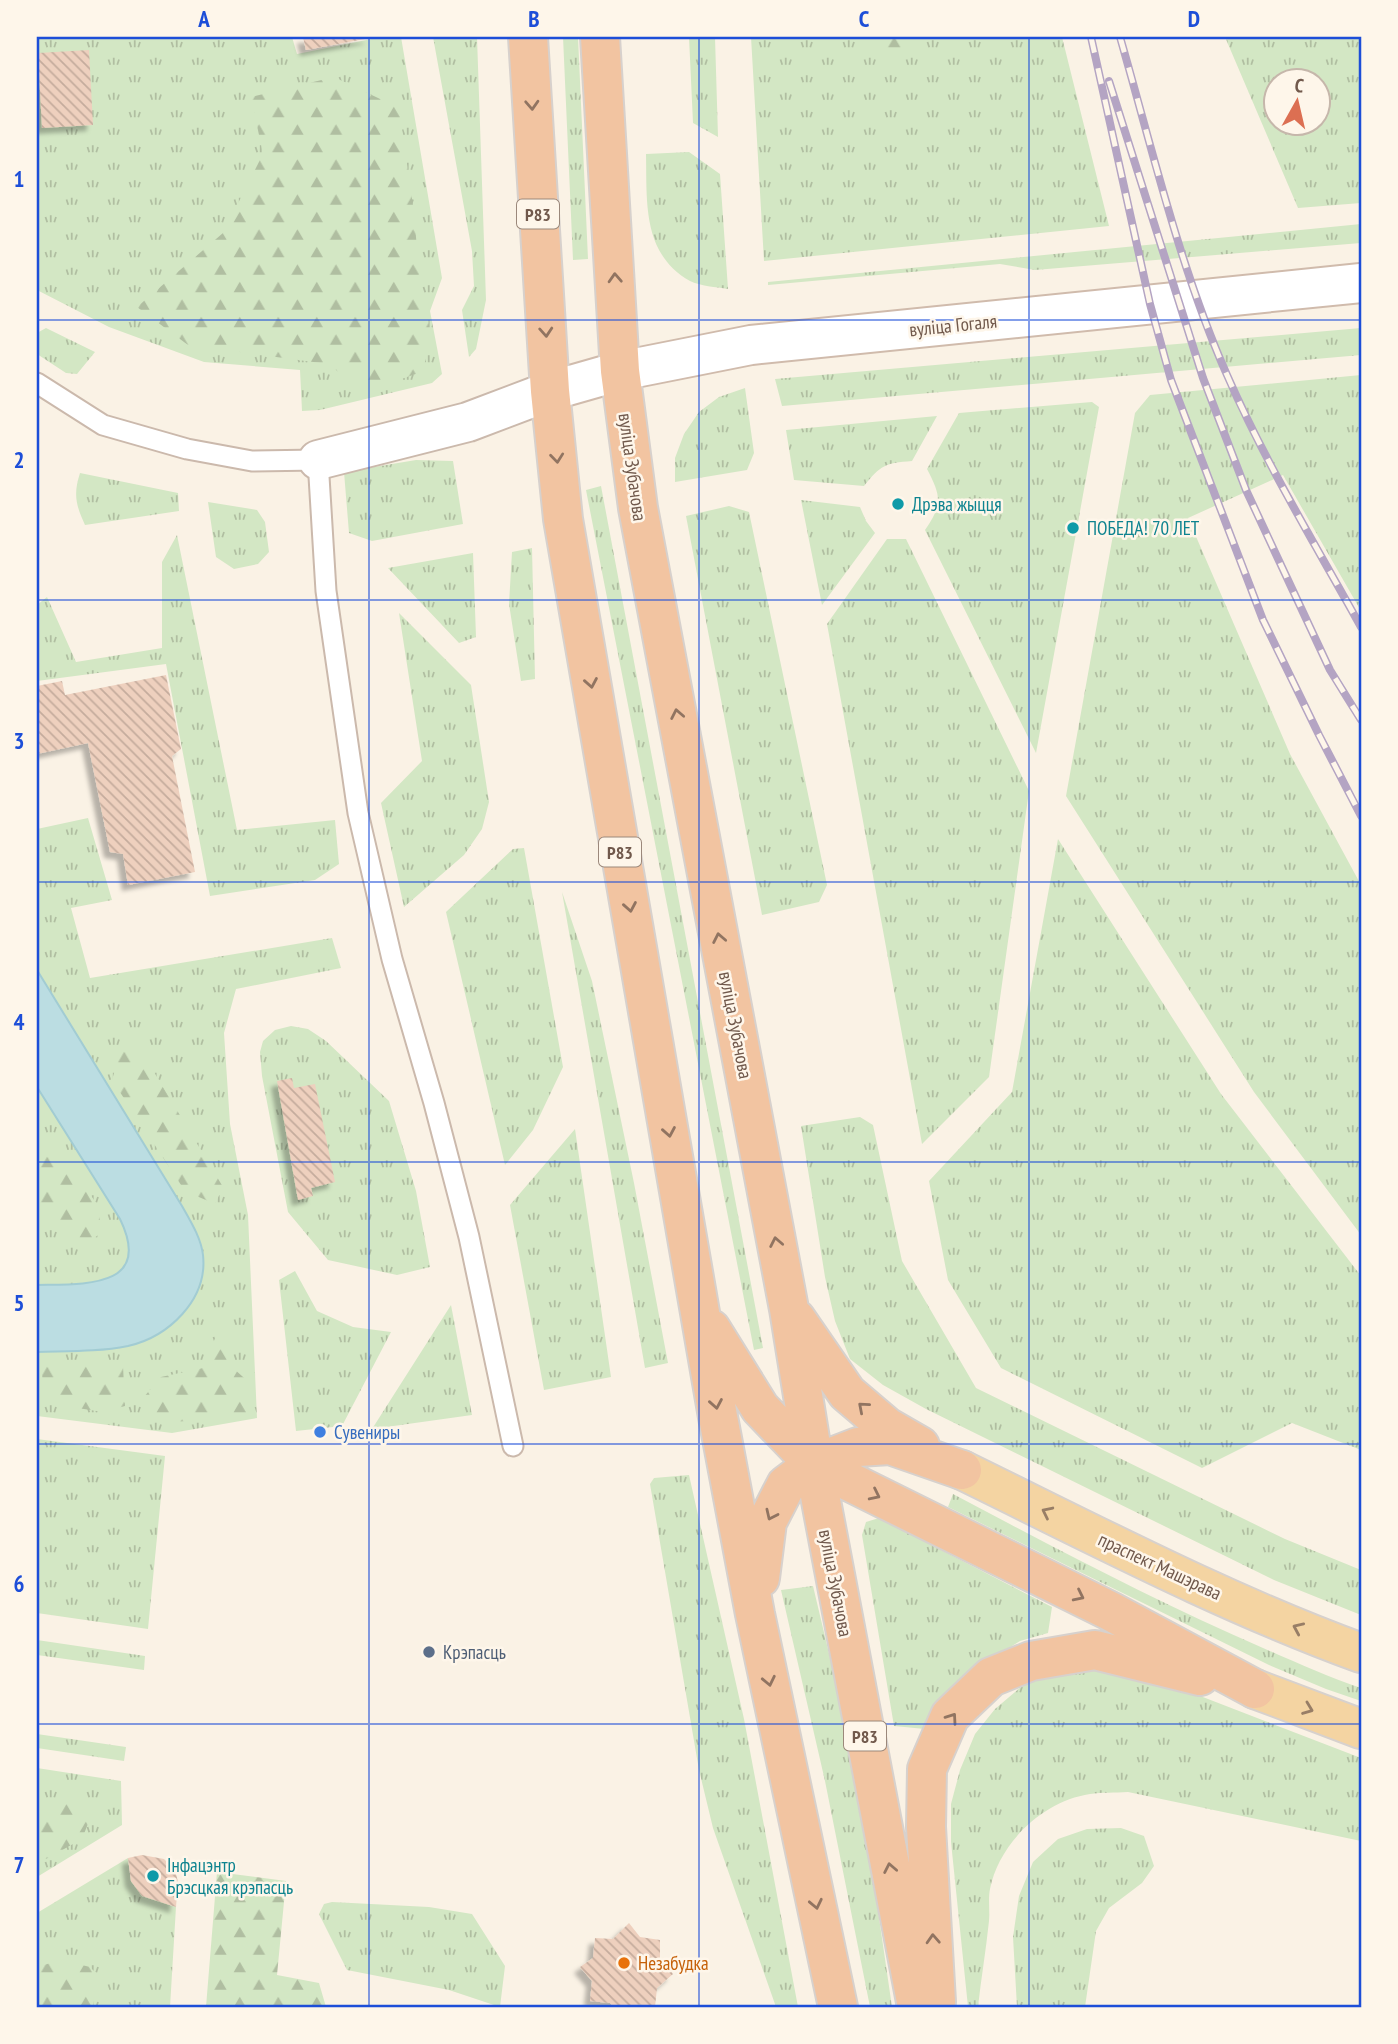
<svg xmlns="http://www.w3.org/2000/svg" width="1398" height="2044" font-family="'PT Sans Narrow',sans-serif">
	<style>
		.grass { fill: url(#grass-tufts); fill-rule: evenodd }
		.forest { fill: url(#forest-firs) }
		.water { fill: #bbdde2; stroke: #a2ccd3; stroke-width: 2 }
		.building { fill: url(#building-back-hatch); filter: url(#shadow) }
		.lines { fill: none; stroke-linecap: round; stroke-linejoin: round }
		.service-casing { stroke: #cbb9ac; stroke-width: 23 }
		.minor-casing { stroke: #cbb9ac; stroke-width: 42 }
		.secondary-casing { stroke: #d0bbac; stroke-width: 42 }
		.primary-casing { stroke: #d7d1cd; stroke-width: 42 }
		.trunk-casing { stroke: #d7d1cd; stroke-width: 42 }
		.service { stroke: #fff; stroke-width: 19 }
		.minor { stroke: #fff; stroke-width: 38 }
		.secondary { stroke: #fff; stroke-width: 38 }
		.primary { stroke: #f4d4a2; stroke-width: 38 }
		.trunk { stroke: #f2c4a1; stroke-width: 38 }
		.rail-casing { stroke: #b4a4c3; stroke-width: 8 }
		.rail { stroke: #fef6ea; stroke-width: 5; stroke-dasharray: 16; stroke-linecap: butt }
		.oneway { stroke: #917461 }
		.oneway2 { stroke: #987e66 }
		.grid { fill: none; stroke: #1d4ed8; stroke-width: 2; stroke-opacity: 0.55 }
		.culture-dot { fill: #0f9aa8; stroke: #fef6ea; stroke-width: 2.5 }
		.shop-dot { fill: #3f7fe0; stroke: #fef6ea; stroke-width: 2.5 }
		.service-dot { fill: #5c6f8a; stroke: #fef6ea; stroke-width: 2.5 }
		.food-dot { fill: #e8710a; stroke: #fef6ea; stroke-width: 2.5 }
		.labels { text-anchor: middle; dominant-baseline: central; stroke-width: 5; stroke-linejoin: round; paint-order: stroke }
		.shield { fill: #fef6ea; stroke: #9b887b; stroke-width: 2 }
		.shield-label { font-size: 18px; font-weight: bold; fill: #71594c }
		.street-label { font-size: 19px; fill: #71594c; stroke: #fef6ea }
		.culture-label { font-size: 19px; fill: #0d838f; stroke: #fef6ea; text-anchor: start }
		.shop-label { font-size: 19px; fill: #366cbe; stroke: #fef6ea; text-anchor: start }
		.service-label { font-size: 19px; fill: #4e5e75; stroke: #fef6ea; text-anchor: start }
		.food-label { font-size: 19px; fill: #c56008; stroke: #fef6ea; text-anchor: start }
		.neatline { fill: none; stroke: #1d4ed8; stroke-width: 2.5 }
		.grid-label { font-size: 23px; text-anchor: middle; font-weight: bold; fill: #1d4ed8 }
	</style>
	<defs>
		<pattern id="grass-tufts" width="24" height="20" patternUnits="userSpaceOnUse" patternTransform="scale(1.75)"><rect width="24" height="20" fill="#d3e7c4"/><path d="M3 7l-1-3M5 7V3M7 7l1-3M15 17l-1-3M17 17v-4M19 17l1-3" fill="none" stroke="#b0bea1"/></pattern>
		<pattern id="forest-firs" width="22" height="20" patternUnits="userSpaceOnUse" patternTransform="scale(1.75)"><rect width="22" height="20" fill="#d3e7c4"/><path d="M5 1l3.5 6h-7zM16 11l3.5 6h-7z" fill="#b0bea1"/></pattern>
		<pattern id="building-back-hatch" width="6" height="6" patternUnits="userSpaceOnUse" patternTransform="scale(1.75)"><rect width="6" height="6" fill="#eed0be"/><path d="M-1 5l2 2M0 0l6 6M5-1l2 2" fill="none" stroke="#c5ac9d"/></pattern>
		<filter id="shadow"><feDropShadow dx="-6" dy="6" stdDeviation="2" flood-color="#0004"/></filter>
	</defs>
	<rect width="100%" height="100%" fill="#faf2e5"/>
	<!-- grass -->
	<path class="grass" d="M37 37H292L297 54 381 37H401L442 278 430 311 442 374 432 383 320 410 302 411 300 370 204 362 109 327 37 290Z
		M433 37H477L486 300 476 349 469 357 462 310 474 286 472 251Z
		M563 37H578L588 259 573 260Z
		M689 37H715L718 137 693 123Z
		M751 37H1062L1109 226 764 261Z
		M1225 37H1361V203L1298 208ZM1276 80H1318V122H1276Z
		M689 152 720 174 728 289C716 287 700 286 690 281 642 254 647 202 646 154Z
		M1361 224V243L1035 270 1000 264 768 285V282Z
		M46 328 95 352 77 374 66 373 37 354V333Z
		M1361 328V355L782 406 775 379Z
		M1361 375V611L1283 475 1188 518 1290 754 1361 885V1235L1254 1092 1066 796 1135 413 1150 395Z
		M745 388 754 453 747 470 675 482V458L684 434 699 412 719 397Z
		M1092 402 1099 407 1036 753 925 530C943 504 941 496 927 469L959 413Z
		M937 416 912 461C885 463 881 465 864 486L794 480 786 430Z
		M416 460 453 461 463 524 372 541 349 533 344 472Z
		M80 473 178 493 179 511 85 525C76 505 73 495 80 473Z
		M601 486 763 1348 754 1350 586 490Z
		M801 500 860 507 866 521 875 533 822 605Z
		M208 502 257 510 265 522 269 552 258 564 234 569 216 557Z
		M729 506 749 512 827 885 819 902 762 915 686 516Z
		M177 535 237 830 335 820 339 864 315 880 210 896 166 664 37 681V605L47 597 76 662 162 648V562Z
		M887 539H906L1029 791 989 1077 922 1144 827 624Z
		M532 548 535 679 521 681 509 604 512 552Z
		M473 553 476 637 459 643 388 568Z
		M399 613 471 685 489 802 482 829 464 855 404 907 381 803 422 761Z
		M88 818 112 900 71 908 90 978 332 938 341 968 236 989 224 1033 230 1124 248 1215 257 1418 172 1433 37 1416V829Z
		M1058 839 1221 1094 1361 1276V1450L1292 1423 1202 1468 1001 1368 948 1280 929 1181 1012 1092Z
		M524 848 563 1067 533 1130 505 1165 446 912 513 849Z
		M562 892 592 981 634 1183 668 1363 645 1368Z
		M291 1026 308 1029 326 1041 389 1101 416 1191 430 1267 397 1275 328 1260 288 1212 262 1076 260 1052 263 1041 275 1030Z
		M860 1117 873 1125 902 1261 976 1388 1285 1539 1361 1570V1615L1274 1580 926 1409 883 1385 850 1359 835 1321 825 1277 801 1126Z
		M575 1129 611 1377 544 1390 510 1205Z
		M295 1271 317 1311 353 1327 391 1332 342 1426 296 1431 279 1280Z
		M451 1305 472 1415 372 1429Z
		M37 1439 165 1456 148 1629 37 1613Z
		M689 1475 744 1719 798 2007H776L713 1828 699 1770 650 1484 654 1478Z
		M953 1494C1055 1548 1157 1602 1263 1648 1295 1662 1328 1677 1361 1688V1701L1326 1689 1269 1665 948 1507Z
		M879 1518 1052 1607 1048 1633 1020 1641 996 1656 925 1729 894 1726 862 1535 866 1522Z
		M813 1586 859 1780 892 2007H870L825 1781 781 1590Z
		M37 1640 145 1656 144 1670 37 1655Z
		M1077 1667 1133 1670 1361 1758V1841L1128 1792C1115 1793 1102 1792 1090 1794 1043 1801 999 1843 990 1889 988 1899 990 1911 989 1921 986 1950 981 1979 978 2007H968L951 1842V1804L960 1770 975 1734 995 1709 1022 1686 1054 1671Z
		M37 1734 126 1747 124 1761 37 1748Z
		M37 1768 121 1781 122 1825 37 1877Z
		M1121 1828 1144 1836 1154 1866 1142 1883 1109 1908 1096 1931 1085 2007H1017L1013 1937 1019 1896 1033 1862 1058 1839 1087 1829Z
		M128 1858 131 1881 142 1895 176 1907 170 2007H37V1913Z
		M332 1902 429 1907 472 1914 505 1966 500 2007 449 1990 347 1970 319 1914 324 1904Z"/>
	<!-- forest -->
	<path class="forest" d="M869 37H927L902 61 869 44Z
		M334 77 399 108 414 213 419 273 429 324 424 371 365 392 328 364 188 345 137 307 223 233 263 154 251 97Z
		M122 1046 145 1057 223 1187 215 1204 185 1191 112 1080Z
		M37 1132 66 1158 98 1206 102 1233 82 1245 69 1227 42 1217 37 1224Z
		M220 1326 231 1328 233 1368 252 1385 249 1416 161 1423 143 1398 161 1377 203 1368Z
		M48 1360H110L123 1366 125 1406 103 1412 65 1406 44 1390 41 1367Z
		M37 1799 79 1803 89 1821 82 1839 46 1859 37 1858Z
		M217 1872 286 1881 277 1975 319 1983 326 2007H206Z
		M61 1960 90 1967 96 1973V1988L93 2007H37V1967Z"/>
	<!-- water -->
	<path class="water" d="M37 970 182 1206C191 1222 201 1238 203 1255 208 1300 168 1337 128 1346 98 1352 67 1351 37 1352V1285C83 1284 154 1289 120 1219L37 1087Z"/>
	<!-- building -->
	<path class="building" d="M303 37H370V38L306 50Z
		M89 50 93 125 42 128 38 53Z
		M166 675 181 749 172 756 195 872 128 885 123 854 110 852 88 743 37 754V686L62 681 65 695Z
		M292 1078 294 1088 315 1084 335 1182 311 1188 313 1196 298 1200 277 1081Z
		M142 1855 164 1859 175 1870 178 1882 176 1907 142 1896 131 1881 128 1858Z
		M629 1923 640 1937 660 1940V1959L673 1974 657 1988 655 2007 638 2004 635 2007H614L610 2003 590 2001 592 1981 580 1967 593 1958 595 1938 613 1939Z"/>
	<g class="lines">
		<!-- service casing -->
		<g class="service-casing">
			<path id="service" d="M37 383 103 425 187 449 252 461 318 460 326 591 358 813 392 959 434 1103 469 1237 513 1446"/>
		</g>
		<!-- minor casing -->
		<g class="minor-casing">
			<path id="minor" d="M318 460 468 422 550 391"/>
		</g>
		<!-- secondary casing -->
		<g class="secondary-casing">
			<path id="secondary" d="M550 391 620 371 751 345 1361 283"/>
		</g>
		<!-- primary casing -->
		<g class="primary-casing">
			<path id="primary" d="M962 1470C1093 1534 1224 1603 1361 1653
				M1255 1689 1361 1729"/>
		</g>
		<!-- trunk casing -->
		<g class="trunk-casing">
			<path id="trunk" d="M528 37 550 391 563 519 718 1417 755 1614 838 2007
				M600 37 620 371 638 508 789 1309 814 1464 917 2007
				M796 1319 847 1393 887 1427 920 1446
				M711 1329 760 1408 814 1464 1110 1611 1255 1689
				M760 1578 767 1522 786 1485 814 1464 858 1447 890 1445 962 1470
				M936 2002 926 1827 927 1769 950 1716 991 1677 1031 1661 1095 1650 1200 1676"/>
		</g>
		<!-- service -->
		<use href="#service" class="service"/>
		<!-- minor -->
		<use href="#minor" class="minor"/>
		<!-- secondary -->
		<use href="#secondary" class="secondary"/>
		<!-- primary -->
		<use href="#primary" class="primary"/>
		<!-- trunk -->
		<use href="#trunk" class="trunk"/>
		<!-- rail casing -->
		<g class="rail-casing">
			<path id="rail" d="M1091 37 1150 304 1171 380 1263 620 1319 735 1361 816
				M1120 37C1152 148 1180 269 1227 375 1265 462 1315 544 1361 627
				M1109 81 1203 378 1246 490 1330 670 1361 720"/>
		</g>
		<!-- rail -->
		<use href="#rail" class="rail"/>
	</g>
	<!-- one-way arrows -->
	<defs><path id="oneway-chevron" d="M-2-3.5L2.5 0L-2 3.5" fill="none" stroke-width="1.6" stroke-linecap="round" stroke-linejoin="round" transform="scale(1.75)"/></defs>
	<g class="oneway">
		<use href="#oneway-chevron" transform="translate(532 105) rotate(87)"/>
		<use href="#oneway-chevron" transform="translate(615 278) rotate(-93)"/>
		<use href="#oneway-chevron" transform="translate(546 332) rotate(86)"/>
		<use href="#oneway-chevron" transform="translate(557 458) rotate(84)"/>
		<use href="#oneway-chevron" transform="translate(591 683) rotate(80)"/>
		<use href="#oneway-chevron" transform="translate(677 714) rotate(-101)"/>
		<use href="#oneway-chevron" transform="translate(630 907) rotate(80)"/>
		<use href="#oneway-chevron" transform="translate(719 938) rotate(-101)"/>
		<use href="#oneway-chevron" transform="translate(669 1132) rotate(80)"/>
		<use href="#oneway-chevron" transform="translate(776 1242) rotate(-101)"/>
		<use href="#oneway-chevron" transform="translate(716 1404) rotate(80)"/>
		<use href="#oneway-chevron" transform="translate(863 1407) rotate(-139)"/>
		<use href="#oneway-chevron" transform="translate(875 1495) rotate(26)"/>
		<use href="#oneway-chevron" transform="translate(771 1515) rotate(115)"/>
		<use href="#oneway-chevron" transform="translate(1079 1596) rotate(26)"/>
		<use href="#oneway-chevron" transform="translate(769 1681) rotate(78)"/>
		<use href="#oneway-chevron" transform="translate(952 1718) rotate(-55)"/>
		<use href="#oneway-chevron" transform="translate(890 1868) rotate(-101)"/>
		<use href="#oneway-chevron" transform="translate(816 1904) rotate(78)"/>
		<use href="#oneway-chevron" transform="translate(933 1939) rotate(-93)"/>
	</g>
	<g class="oneway2">
		<use href="#oneway-chevron" transform="translate(1047 1512) rotate(-154)"/>
		<use href="#oneway-chevron" transform="translate(1298 1628) rotate(-156)"/>
		<use href="#oneway-chevron" transform="translate(1308 1709) rotate(21)"/>
	</g>
	<!-- grid -->
	<path class="grid" d="M369 37V2007M699 37V2007M1029 37V2007M37 320H1361M37 600H1361M37 882H1361M37 1162H1361M37 1444H1361M37 1724H1361"/>
	<!-- markers -->
	<g class="culture-dot">
		<circle cx="898" cy="504" r="7"/>
		<circle cx="1073" cy="528" r="7"/>
		<circle cx="153" cy="1876" r="7"/>
	</g>
	<circle class="shop-dot" cx="320" cy="1432" r="7"/>
	<circle class="service-dot" cx="429" cy="1652" r="7"/>
	<circle class="food-dot" cx="624" cy="1963" r="7"/>
	<g class="labels">
		<!-- shield labels -->
		<g class="shield">
			<rect x="517" y="199.5" width="42" height="29" rx="5"/>
			<rect x="599" y="837.5" width="42" height="29" rx="5"/>
			<rect x="844" y="1721.5" width="42" height="29" rx="5"/>
		</g>
		<g class="shield-label">
			<text x="538" y="214">Р83</text>
			<text x="620" y="852">Р83</text>
			<text x="865" y="1736">Р83</text>
		</g>
		<!-- street labels -->
		<g class="street-label">
			<text transform="translate(953 325) rotate(-6)">вуліца Гогаля</text>
			<text transform="translate(633 467) rotate(82)">вуліца Зубачова</text>
			<text transform="translate(736 1025) rotate(79)">вуліца Зубачова</text>
			<text transform="translate(1160 1566) rotate(25)">праспект Машэрава</text>
			<text transform="translate(836 1583) rotate(79)">вуліца Зубачова</text>
		</g>
		<!-- culture labels -->
		<g class="culture-label">
			<text x="912" y="504">Дрэва жыцця</text>
			<text x="1087" y="528">ПОБЕДА! 70 ЛЕТ</text>
			<text x="167" y="1865">Інфацэнтр<tspan x="167" dy="22">Брэсцкая крэпасць</tspan></text>
		</g>
		<!-- shop labels -->
		<g class="shop-label">
			<text x="334" y="1432">Сувениры</text>
		</g>
		<!-- service labels -->
		<g class="service-label">
			<text x="443" y="1652">Крэпасць</text>
		</g>
		<!-- food labels -->
		<g class="food-label">
			<text x="638" y="1963">Незабудка</text>
		</g>
	</g>
	<!-- border -->
	<rect width="1398" height="2044" fill="none" stroke="#fef6ea" stroke-width="77"/>
	<!-- north arrow -->
	<g transform="translate(1297 102) rotate(8)"><circle r="33" fill="#fef6ea" stroke="#c6b7ab" stroke-width="2"/>
	<path d="M0-5L12 26L0 18L-12 26Z" fill="#dc6f52"/>
	<text y="-10" font-size="19" font-weight="bold" text-anchor="middle" fill="#71594c">С</text>
	</g>
	<rect x="38" y="38" width="1322" height="1968" class="neatline"/>
	<g class="grid-label">
		<text x="204" y="27">A</text>
		<text x="534" y="27">B</text>
		<text x="864" y="27">C</text>
		<text x="1194" y="27">D</text>
		<text x="19" y="187">1</text>
		<text x="19" y="468">2</text>
		<text x="19" y="749">3</text>
		<text x="19" y="1030">4</text>
		<text x="19" y="1311">5</text>
		<text x="19" y="1592">6</text>
		<text x="19" y="1873">7</text>
	</g>
</svg>
